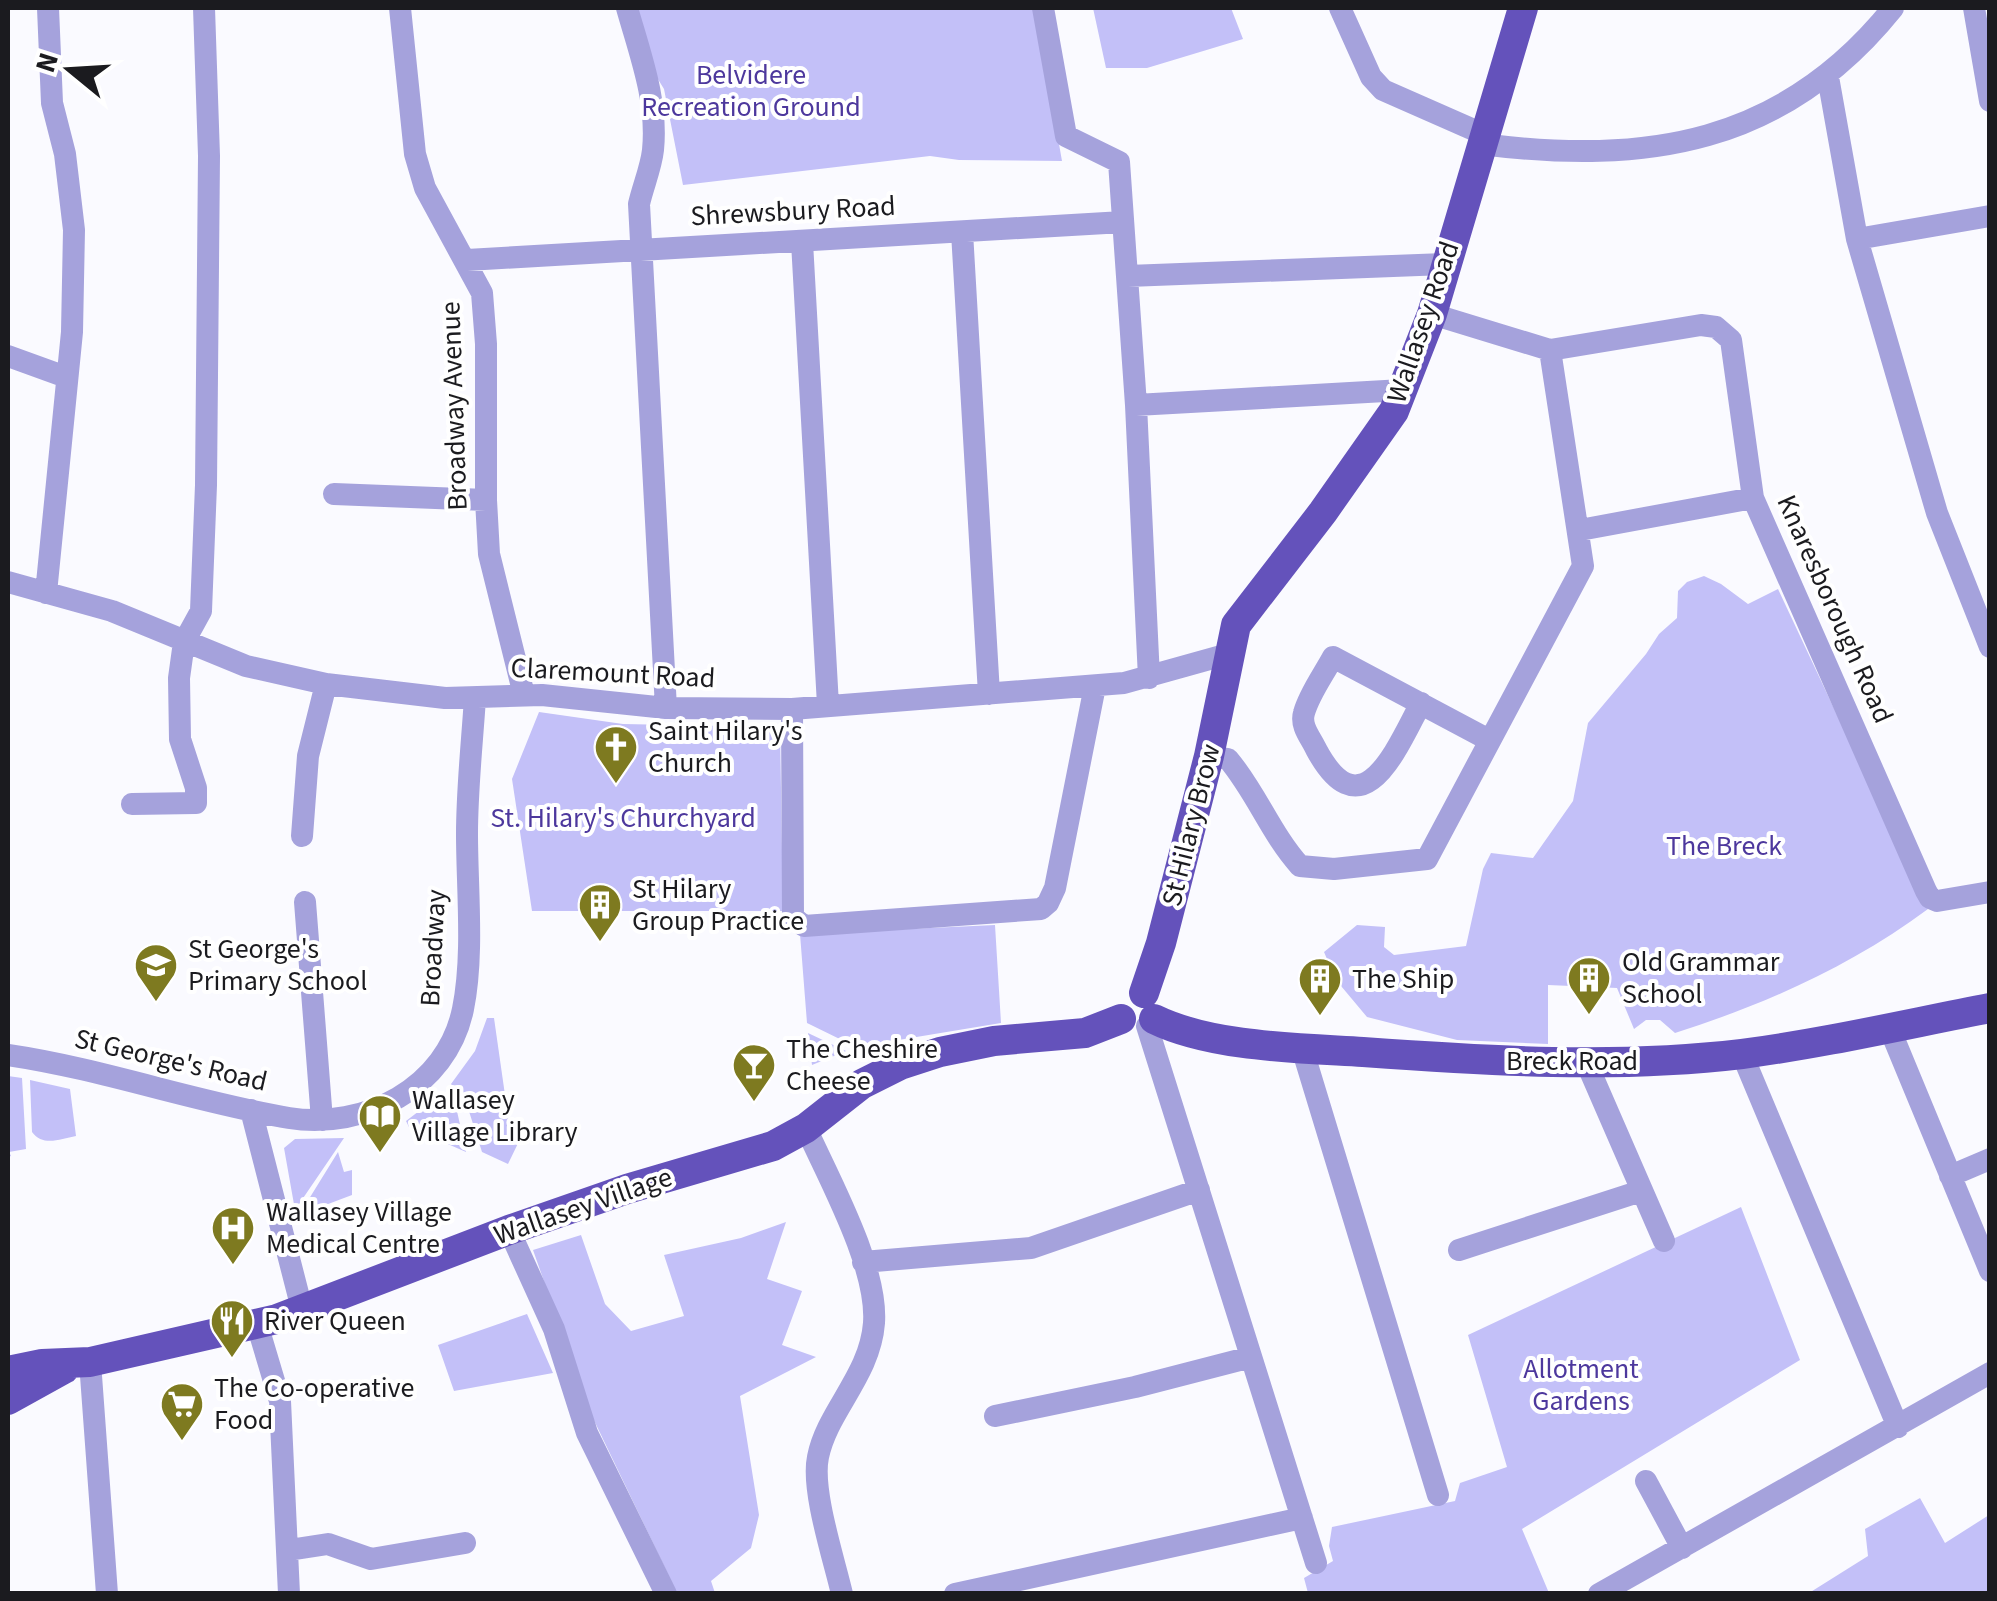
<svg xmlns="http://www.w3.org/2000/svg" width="1997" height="1601" font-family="'Source Sans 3',sans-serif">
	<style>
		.green { fill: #c3c0f8 }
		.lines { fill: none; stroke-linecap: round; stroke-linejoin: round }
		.minor { stroke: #a5a2dc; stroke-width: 22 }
		.major { stroke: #6452bb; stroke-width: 30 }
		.labels { text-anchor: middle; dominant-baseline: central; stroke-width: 8; stroke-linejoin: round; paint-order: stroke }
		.park-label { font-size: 28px; fill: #4d389d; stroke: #fff }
		.street-label { font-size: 28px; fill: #1b1b1f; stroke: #fff }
		.poi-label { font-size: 28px; fill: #1b1b1f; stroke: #fff; text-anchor: start }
	</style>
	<rect width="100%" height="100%" fill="#fafaff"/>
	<!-- green -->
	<path class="green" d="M636 8H1035L1062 161 959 160 930 156 683 185 664 89 656 76Z
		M1093 8H1231L1243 39 1147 68H1106Z
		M1704 576 1721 584 1748 604 1778 589 1928 909C1851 966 1766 1004 1675 1033L1660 1020H1646L1634 1029 1617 988 1548 985V1044L1457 1040 1367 1017 1336 980 1324 952 1357 925 1385 927 1384 947 1394 955 1466 946 1483 869 1491 853 1533 858 1573 801 1588 723 1646 654 1659 634 1677 618 1678 591 1687 582Z
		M539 712 623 724 780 727 783 911H532L512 779Z
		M995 925 1001 1023 856 1047 807 1023 800 934Z
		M487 1018H494L509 1123 523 1133 508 1164 482 1152 466 1102 451 1084 475 1051Z
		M808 1033 846 1051 812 1065Z
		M8 1076 22 1078 26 1149 9 1152 11 1156 8 1157Z
		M30 1080 70 1089 76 1136C60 1139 43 1147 32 1132Z
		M444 1092 455 1102 466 1152 409 1127 406 1121Z
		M344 1138 295 1210 284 1148 295 1139Z
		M338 1152 344 1172 352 1170V1195L299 1215Z
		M1741 1207 1800 1360 1522 1529 1549 1593H1308L1304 1578 1333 1561 1329 1546 1332 1527 1455 1501 1460 1483 1507 1467 1468 1335Z
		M786 1222 767 1279 802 1291 782 1345 816 1357 740 1396 759 1515 751 1548 711 1581 715 1593H677L590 1412 533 1250 581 1235 605 1304 631 1331 684 1316 664 1255 741 1238Z
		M527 1314 553 1373 454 1391 438 1345Z
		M1920 1498 1945 1543 1989 1515V1593H1809L1868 1556 1865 1529Z"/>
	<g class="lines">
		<!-- minor -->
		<path class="minor" d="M400 8 415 154 425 188 482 293 486 344V500L489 554 524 695
			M627 8C640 54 658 101 653 150 651 168 643 186 639 204L666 708
			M1043 8 1066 136 1119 162 1136 405 1149 678
			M1340 8 1371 77 1383 90 1483 134
			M1974 8 1990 101
			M1828 77 1857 239 1937 513 1990 647
			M1481 144C1646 165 1783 145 1893 8
			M962 232 989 694
			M1857 239 1990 216
			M802 242 828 705
			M467 260 1123 222
			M1128 276 1445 264
			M1432 314 1550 350 1701 325 1716 327 1731 340 1753 498 1926 891 1930 898 1937 901 1990 892
			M8 356 66 377
			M1136 405 1403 390
			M334 494 486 500
			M1580 530 1753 498
			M8 582 112 611 246 666 326 684 445 698 542 695 666 708 792 709 1124 683 1228 654
			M46 593 72 332 74 230 65 154 52 103 48 8
			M1421 703C1397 748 1362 835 1316 749 1311 738 1300 726 1304 713 1309 694 1324 674 1333 657L1489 740
			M792 709 793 917 804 926 1041 909 1048 903 1055 888 1095 686
			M1209 756 1228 759C1256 792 1271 834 1300 866L1334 869 1427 859 1583 566 1550 350
			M132 804 196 803V788L180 739 179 678 184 642 201 611 206 485 209 156 204 8
			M302 836 308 756 326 684
			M305 902 322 1120
			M1147 1026 1316 1563
			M1889 1027 1990 1271
			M1302 1048 1438 1495
			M1742 1054 1898 1427
			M8 1055C103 1069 194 1102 289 1118 364 1130 447 1088 463 1009 474 955 467 889 467 834 467 789 472 744 475 698
			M1587 1064 1664 1241
			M251 1110 302 1309
			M806 1128C829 1179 878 1267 874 1323 870 1376 827 1411 818 1457 811 1490 834 1559 842 1594
			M1950 1176 1990 1159
			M509 1230 554 1329 587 1433 666 1594
			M1459 1250 1641 1191
			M863 1262 1031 1248 1199 1190
			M257 1324 280 1401 289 1594
			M90 1362 107 1594
			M995 1416 1135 1387 1251 1357
			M1646 1481 1682 1548
			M289 1550 328 1544 371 1559 465 1543
			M955 1594 1302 1518
			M1599 1594 1990 1373"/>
		<!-- major -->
		<path class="major" d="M1144 993 1161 943 1209 756 1236 625 1323 512 1394 411 1432 314 1523 8
			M1154 1019C1211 1047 1298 1048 1363 1052 1491 1061 1614 1069 1742 1054 1825 1043 1907 1024 1990 1008
			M8 1371 42 1364 90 1362 277 1319 509 1230 627 1189 773 1146 806 1128 862 1084 900 1065 940 1052 994 1041 1085 1033 1121 1019
			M8 1400 64 1369"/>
	</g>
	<!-- icons -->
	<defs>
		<g id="church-pin" transform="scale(2.25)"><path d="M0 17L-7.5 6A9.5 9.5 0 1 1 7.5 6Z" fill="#7e7a20" stroke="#fff"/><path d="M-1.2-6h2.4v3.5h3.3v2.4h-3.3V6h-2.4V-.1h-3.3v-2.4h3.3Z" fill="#fff"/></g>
		<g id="building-pin" transform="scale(2.25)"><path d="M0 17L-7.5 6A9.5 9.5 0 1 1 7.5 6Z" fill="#7e7a20" stroke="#fff"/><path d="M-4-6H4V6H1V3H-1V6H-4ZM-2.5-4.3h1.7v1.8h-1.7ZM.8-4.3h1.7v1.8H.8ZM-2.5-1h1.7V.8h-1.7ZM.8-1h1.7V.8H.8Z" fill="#fff"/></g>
		<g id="school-pin" transform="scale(2.25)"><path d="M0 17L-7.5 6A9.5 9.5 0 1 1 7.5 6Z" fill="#7e7a20" stroke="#fff"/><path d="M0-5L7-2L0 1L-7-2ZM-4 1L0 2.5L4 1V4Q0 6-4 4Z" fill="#fff"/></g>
		<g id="bar-pin" transform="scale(2.25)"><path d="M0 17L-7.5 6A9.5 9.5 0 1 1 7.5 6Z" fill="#7e7a20" stroke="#fff"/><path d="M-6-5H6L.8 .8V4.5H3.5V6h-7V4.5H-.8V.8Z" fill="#fff"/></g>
		<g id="library-pin" transform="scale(2.25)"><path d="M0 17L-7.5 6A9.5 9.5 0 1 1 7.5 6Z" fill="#7e7a20" stroke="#fff"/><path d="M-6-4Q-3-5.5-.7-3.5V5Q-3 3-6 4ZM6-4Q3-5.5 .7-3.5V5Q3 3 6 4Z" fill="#fff"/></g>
		<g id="hospital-pin" transform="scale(2.25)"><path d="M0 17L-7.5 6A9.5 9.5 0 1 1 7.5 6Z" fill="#7e7a20" stroke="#fff"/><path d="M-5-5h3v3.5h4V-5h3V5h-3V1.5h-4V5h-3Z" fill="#fff"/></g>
		<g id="restaurant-pin" transform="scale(2.25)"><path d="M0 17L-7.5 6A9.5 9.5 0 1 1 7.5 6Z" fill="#7e7a20" stroke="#fff"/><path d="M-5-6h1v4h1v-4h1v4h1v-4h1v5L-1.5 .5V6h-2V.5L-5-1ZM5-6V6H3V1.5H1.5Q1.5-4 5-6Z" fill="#fff"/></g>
		<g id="supermarket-pin" transform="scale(2.25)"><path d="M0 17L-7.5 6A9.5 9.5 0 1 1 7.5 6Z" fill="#7e7a20" stroke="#fff"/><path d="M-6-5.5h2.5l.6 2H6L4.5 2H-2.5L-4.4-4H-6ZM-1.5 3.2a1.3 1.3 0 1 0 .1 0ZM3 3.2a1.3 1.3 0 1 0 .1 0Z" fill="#fff"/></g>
	</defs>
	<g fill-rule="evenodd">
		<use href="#church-pin" x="616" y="747"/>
		<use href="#building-pin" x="600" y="905"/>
		<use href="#school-pin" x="156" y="965"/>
		<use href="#building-pin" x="1589" y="978"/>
		<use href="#building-pin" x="1320" y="979"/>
		<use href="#bar-pin" x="754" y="1065"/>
		<use href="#library-pin" x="380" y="1116"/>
		<use href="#hospital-pin" x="233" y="1228"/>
		<use href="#restaurant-pin" x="232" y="1321"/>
		<use href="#supermarket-pin" x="182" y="1404"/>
	</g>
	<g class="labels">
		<!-- park labels -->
		<g class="park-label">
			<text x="751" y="75">Belvidere<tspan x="751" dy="32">Recreation Ground</tspan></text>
			<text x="623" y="818">St. Hilary's Churchyard</text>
			<text x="1724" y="846">The Breck</text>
			<text x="1581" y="1369">Allotment<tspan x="1581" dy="32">Gardens</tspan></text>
		</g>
		<!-- street labels -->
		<g class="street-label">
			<text transform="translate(793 211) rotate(-3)">Shrewsbury Road</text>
			<text transform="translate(1423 322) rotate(-71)">Wallasey Road</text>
			<text transform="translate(454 406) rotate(-92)">Broadway Avenue</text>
			<text transform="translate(1835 609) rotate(66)">Knaresborough Road</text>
			<text transform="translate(613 673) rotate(3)">Claremount Road</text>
			<text transform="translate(1191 825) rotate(-76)">St Hilary Brow</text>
			<text transform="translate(433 948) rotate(-87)">Broadway</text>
			<text transform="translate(171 1060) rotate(13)">St George's Road</text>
			<text x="1572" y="1061">Breck Road</text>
			<text transform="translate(583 1206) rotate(-19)">Wallasey Village</text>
		</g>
		<!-- poi labels -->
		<g class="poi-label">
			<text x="648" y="731">Saint Hilary's<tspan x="648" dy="32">Church</tspan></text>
			<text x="632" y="889">St Hilary<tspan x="632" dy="32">Group Practice</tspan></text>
			<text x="188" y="949">St George's<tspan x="188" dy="32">Primary School</tspan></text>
			<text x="1622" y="962">Old Grammar<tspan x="1622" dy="32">School</tspan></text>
			<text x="1352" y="979">The Ship</text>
			<text x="786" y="1049">The Cheshire<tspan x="786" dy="32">Cheese</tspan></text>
			<text x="412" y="1100">Wallasey<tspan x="412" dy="32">Village Library</tspan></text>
			<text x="266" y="1212">Wallasey Village<tspan x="266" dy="32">Medical Centre</tspan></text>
			<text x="264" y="1321">River Queen</text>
			<text x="214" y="1388">The Co-operative<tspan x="214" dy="32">Food</tspan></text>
		</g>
	</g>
	<!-- border -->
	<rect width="1997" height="1601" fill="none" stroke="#1b1b1f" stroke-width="20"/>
	<!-- north arrow -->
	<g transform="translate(70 70) rotate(288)" stroke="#ffffff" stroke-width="8" paint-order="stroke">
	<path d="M0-8L18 38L0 25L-18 38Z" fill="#1b1b1f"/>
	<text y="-15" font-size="28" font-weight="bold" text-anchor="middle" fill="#1b1b1f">N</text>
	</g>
</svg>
